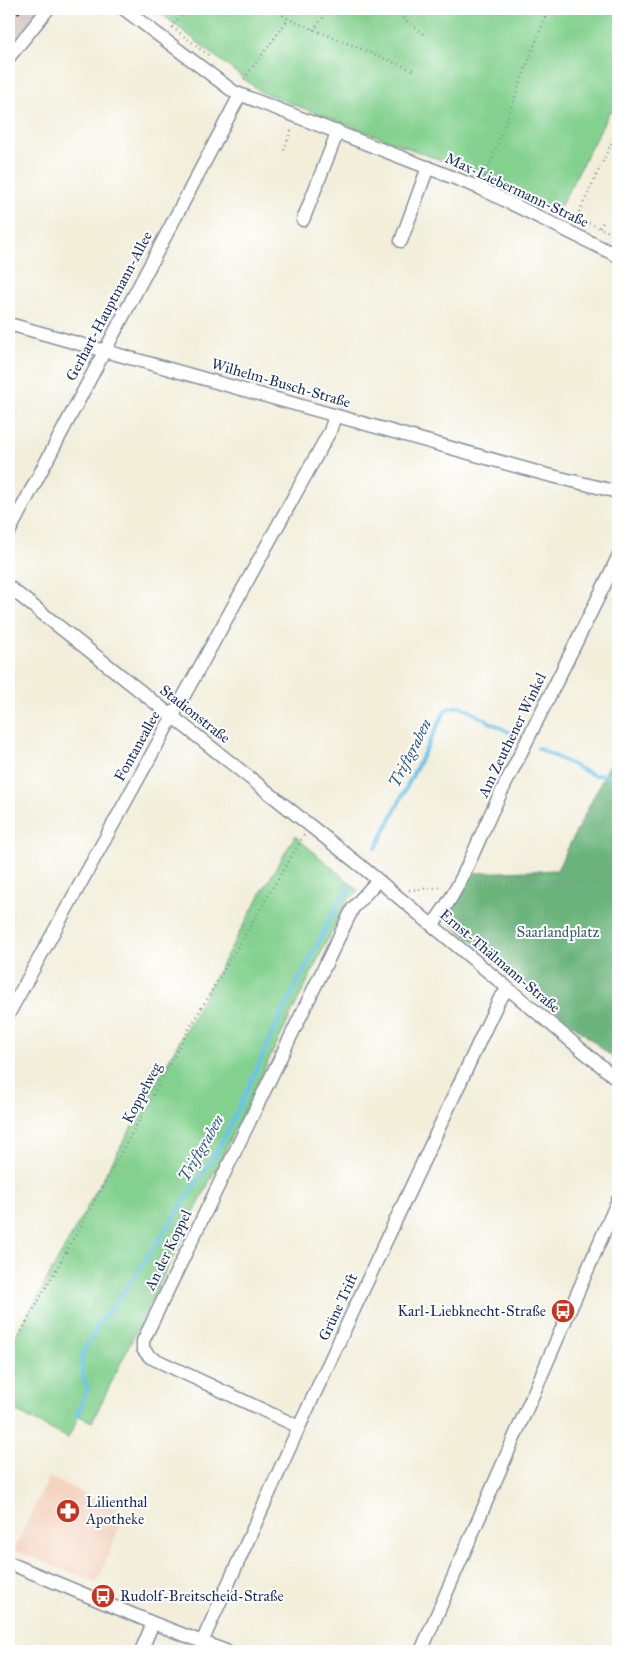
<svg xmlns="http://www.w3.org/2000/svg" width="627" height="1660" font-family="'IM FELL Great Primer',serif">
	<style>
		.built { fill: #f4d3c0 }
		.industrial { fill: #d0c0bc }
		.green { fill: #84d18f; stroke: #508076 }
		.forest { fill: #6bb37a; stroke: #43716c }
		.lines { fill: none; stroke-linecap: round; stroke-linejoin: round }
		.stream { stroke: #6cc3e9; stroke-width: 4 }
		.minor-casing { stroke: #868e9c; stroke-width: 15 }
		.path { stroke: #868e9c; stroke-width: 2.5; stroke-dasharray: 1 4; stroke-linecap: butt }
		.minor { stroke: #fff; stroke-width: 12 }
		.rail { stroke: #1b2f5e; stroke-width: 4; stroke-dasharray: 8 4; stroke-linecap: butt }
		.labels { text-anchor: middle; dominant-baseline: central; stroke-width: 4; stroke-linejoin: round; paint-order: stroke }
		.street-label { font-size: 15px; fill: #1b2f5e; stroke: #fff }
		.park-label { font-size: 15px; fill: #3a606d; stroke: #fff }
		.poi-label { font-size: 15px; fill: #1b2f5e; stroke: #fff; text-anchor: start }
		.water-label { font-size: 16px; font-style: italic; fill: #335b88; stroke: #fff }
	</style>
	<rect width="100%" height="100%" fill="#fff"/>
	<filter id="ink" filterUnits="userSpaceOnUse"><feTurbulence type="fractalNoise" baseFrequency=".02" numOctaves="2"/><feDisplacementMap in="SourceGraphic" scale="10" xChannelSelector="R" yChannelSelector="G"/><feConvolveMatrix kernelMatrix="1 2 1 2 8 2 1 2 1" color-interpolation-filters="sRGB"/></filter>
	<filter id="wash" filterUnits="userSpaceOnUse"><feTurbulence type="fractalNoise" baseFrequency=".0096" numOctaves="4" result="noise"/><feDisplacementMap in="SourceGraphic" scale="20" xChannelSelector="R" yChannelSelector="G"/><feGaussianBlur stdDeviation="1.12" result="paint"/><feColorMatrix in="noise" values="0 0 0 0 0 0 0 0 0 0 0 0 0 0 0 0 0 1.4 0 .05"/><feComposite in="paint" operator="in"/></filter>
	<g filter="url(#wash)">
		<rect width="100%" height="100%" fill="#f2eeda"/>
		<!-- built -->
		<path class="built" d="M49 1477 125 1513 97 1583 14 1550Z"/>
		<!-- industrial -->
		<path class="industrial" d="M9 9H42L9 48Z"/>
		<!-- green -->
		<path class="green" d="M155 9H618V114L610 111 558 211 482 176 261 92Z
			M295 836 359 891 347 900 92 1422 79 1416 68 1438 9 1408V1348L263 890Z"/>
		<!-- forest -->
		<path class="forest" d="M618 748V1062L447 920 472 873 557 870Z"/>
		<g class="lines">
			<!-- stream -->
			<path class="stream" d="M538 748 593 775 618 776
				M376 848 446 709 460 706 514 735
				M77 1415 88 1388 82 1376V1355L98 1325 129 1285 215 1155 241 1103 278 1021 341 898 351 888"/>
		</g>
	</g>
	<g filter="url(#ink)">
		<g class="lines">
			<!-- minor casing -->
			<g class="minor-casing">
				<path id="minor" d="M124 9 234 92 480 188 618 256
					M9 57 48 9
					M303 220 338 131
					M401 241 428 167
					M9 324 544 474 618 492
					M9 532 240 95
					M9 587 361 866 618 1080
					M432 925C461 890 475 846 495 805 536 722 578 640 618 557
					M9 1013 330 431 335 416
					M299 1427 150 1357 143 1349V1341L353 908 378 880
					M9 1563 153 1623 226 1651
					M202 1642 299 1427 487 1025 499 1000 508 989
					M141 1651 153 1623
					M421 1651 618 1200"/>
			</g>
			<!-- path -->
			<path class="path" d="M275 9 288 19 413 70
				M391 9 425 35
				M399 15 404 9
				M174 24 187 9
				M172 27 211 57
				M313 30 330 9
				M244 79 288 20
				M284 150 292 128
				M485 177 548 9
				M575 221 618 129
				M584 221 618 236
				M600 228 604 220
				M9 566H12
				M472 884 618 882
				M409 890 444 887
				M9 1353 92 1206 189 1029 304 835"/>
			<!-- minor -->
			<use href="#minor" class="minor"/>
			<!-- rail -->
			<path class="rail" d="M9 22 20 9"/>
		</g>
	</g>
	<!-- icons -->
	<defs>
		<g id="bus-disc" transform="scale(1.25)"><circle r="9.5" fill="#c8321e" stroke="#fff"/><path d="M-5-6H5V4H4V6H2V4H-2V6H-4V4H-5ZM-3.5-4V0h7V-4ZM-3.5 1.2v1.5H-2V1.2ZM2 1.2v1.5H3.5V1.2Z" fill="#fff"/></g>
		<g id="pharmacy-disc" transform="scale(1.25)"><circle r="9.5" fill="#c8321e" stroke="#fff"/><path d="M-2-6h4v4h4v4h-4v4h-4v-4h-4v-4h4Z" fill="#fff"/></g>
	</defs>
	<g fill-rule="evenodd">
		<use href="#bus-disc" x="563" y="1311"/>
		<use href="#pharmacy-disc" x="68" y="1511"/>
		<use href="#bus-disc" x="103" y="1596"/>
	</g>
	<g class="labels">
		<!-- street labels -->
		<g class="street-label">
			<text transform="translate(517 190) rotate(25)">Max-Liebermann-Straße</text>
			<text transform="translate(109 306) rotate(-62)">Gerhart-Hauptmann-Allee</text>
			<text transform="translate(281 383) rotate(16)">Wilhelm-Busch-Straße</text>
			<text transform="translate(195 714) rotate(38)">Stadionstraße</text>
			<text transform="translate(512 735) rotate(-64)">Am Zeuthener Winkel</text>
			<text transform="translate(137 746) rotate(-61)">Fontaneallee</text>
			<text transform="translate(500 961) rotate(40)">Ernst-Thälmann-Straße</text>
			<text transform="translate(142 1093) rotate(-62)">Koppelweg</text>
			<text transform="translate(168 1250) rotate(-64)">An der Koppel</text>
			<text transform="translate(338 1307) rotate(-65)">Grüne Trift</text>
		</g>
		<!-- park labels -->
		<g class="park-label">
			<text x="558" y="932">Saarlandplatz</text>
		</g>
		<!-- poi labels -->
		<g class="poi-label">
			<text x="546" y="1311" text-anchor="end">Karl-Liebknecht-Straße</text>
			<text x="86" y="1502">Lilienthal<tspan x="86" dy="17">Apotheke</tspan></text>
			<text x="120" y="1596">Rudolf-Breitscheid-Straße</text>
		</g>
		<!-- water labels -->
		<g class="water-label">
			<text transform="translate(410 753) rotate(-63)">Triftgraben</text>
			<text transform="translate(201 1148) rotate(-60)">Triftgraben</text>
		</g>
	</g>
	<!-- margin -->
	<rect width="627" height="1660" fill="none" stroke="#fff" stroke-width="30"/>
</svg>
